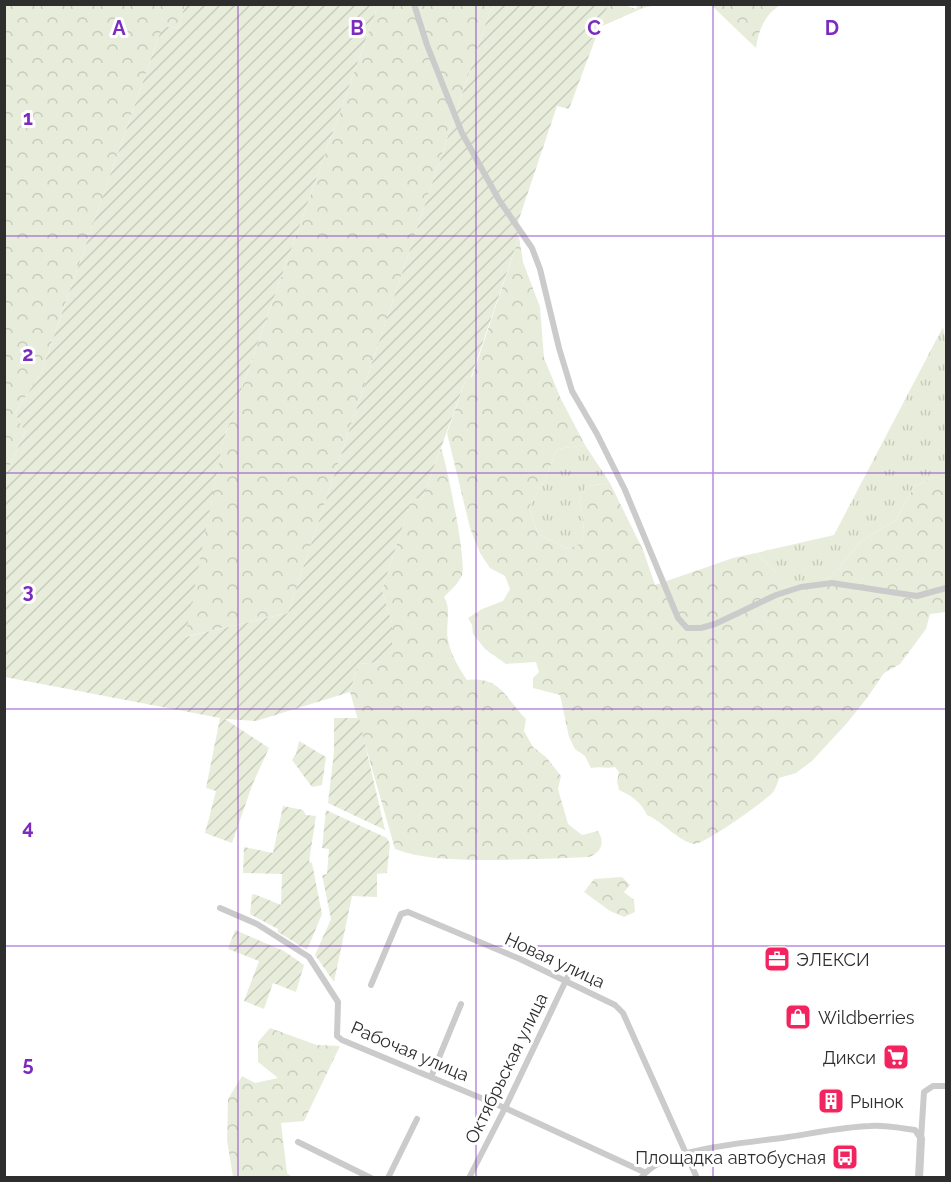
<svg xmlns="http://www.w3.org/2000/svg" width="951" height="1182" font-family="Raleway,sans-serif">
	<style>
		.grass { fill: url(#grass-tufts) }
		.forest { fill: url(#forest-crowns) }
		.garden { fill: url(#garden-furrows) }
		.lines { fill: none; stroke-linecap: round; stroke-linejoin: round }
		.minor { stroke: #cbcbcb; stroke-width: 6 }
		.tertiary { stroke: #cbcbcb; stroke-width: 8 }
		.grid { fill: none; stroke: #7b2cbf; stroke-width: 1.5; stroke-opacity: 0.55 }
		.labels { text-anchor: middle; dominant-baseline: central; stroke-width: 6; stroke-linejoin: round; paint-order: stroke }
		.poi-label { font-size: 18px; fill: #2e2e2e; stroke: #fff; text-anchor: start }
		.street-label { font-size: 18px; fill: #2e2e2e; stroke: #fff }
		.grid-label { font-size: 20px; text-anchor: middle; font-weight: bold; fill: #7b2cbf; stroke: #fff; stroke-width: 6; stroke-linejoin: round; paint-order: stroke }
	</style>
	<defs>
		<pattern id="grass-tufts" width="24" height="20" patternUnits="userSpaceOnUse" patternTransform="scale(1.5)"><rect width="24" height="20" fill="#e8eddb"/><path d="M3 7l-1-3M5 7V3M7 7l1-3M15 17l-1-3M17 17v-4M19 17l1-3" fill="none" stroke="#c7ccbc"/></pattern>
		<pattern id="forest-crowns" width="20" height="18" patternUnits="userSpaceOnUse" patternTransform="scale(1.5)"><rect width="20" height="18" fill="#e8eddb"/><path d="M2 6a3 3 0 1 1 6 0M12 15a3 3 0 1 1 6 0" fill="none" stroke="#c7ccbc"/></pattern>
		<pattern id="garden-furrows" width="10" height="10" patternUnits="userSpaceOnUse" patternTransform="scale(1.5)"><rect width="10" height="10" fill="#e8eddb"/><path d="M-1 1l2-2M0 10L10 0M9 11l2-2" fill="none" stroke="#c7ccbc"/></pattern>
	</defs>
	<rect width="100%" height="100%" fill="#fff"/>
	<!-- grass -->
	<path class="grass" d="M943 327 946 345V480L935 477 914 487 896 520 861 541 838 569 822 584 788 591 774 570 756 553 834 535Z
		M585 445 610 483 587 486 579 501 584 521 582 543 568 549 538 534 529 507 545 480 557 449Z"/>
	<!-- forest -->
	<path class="forest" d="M5 5H185L178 28 165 26 159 36 41 373 15 413 25 432 5 477Z
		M378 5H492L288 613 184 637 223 441Z
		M608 5H624L636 9 638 5H656L643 8 600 27Z
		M711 5H780C765 15 758 30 756 48Z
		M519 237 523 262 540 307 544 358 561 399 585 445 557 449 545 480 529 507 538 534 568 549 582 543 584 521 579 501 587 486 610 483 643 550 655 585 733 558 756 553 774 570 789 591 822 584 838 569 861 541 896 520 914 487 935 477 946 480V612L930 614 926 629 900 664 884 673 867 698 847 723 812 761 796 773 779 778C778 782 776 787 774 791 766 801 704 845 694 844 678 841 662 821 647 815 641 802 632 796 619 790L617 781 619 772 615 767C607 769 600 766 591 768L585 756 575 749 569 737 560 695 533 688V678L539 672 536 662 506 664 485 649 473 634 472 625 468 618 482 609 503 601 510 589 505 576 490 568 480 553 470 528 447 433 467 376 472 377Z
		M441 448C447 465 467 562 462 575 459 583 451 590 444 597 452 609 445 626 448 640 451 655 459 668 467 680 501 676 506 699 526 719L524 731 533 747 546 757 561 776 558 789 568 824 582 835 598 831C605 842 602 852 589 857 552 859 515 860 478 860 449 859 421 859 395 849L350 692 358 664 381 662 392 623 382 590 412 496 422 500Z
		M622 877 630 885 624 892 634 900 635 912 624 917 610 911 584 892 594 879Z
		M270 1028 317 1045 340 1046 304 1121 281 1123 287 1173 292 1177H233L227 1140 228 1099 242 1076 255 1083 278 1078 258 1062V1042Z"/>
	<!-- garden -->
	<path class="garden" d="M185 5H378L223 441 185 637 288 613 492 5H608L569 109 557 106 517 225 519 237 471 377 467 376 422 500 412 497 382 590 392 623V649L381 662 358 664 350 692 256 721 225 719 269 748 253 783 232 843 205 833 216 791 206 788 220 718 5 677V477L25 432 15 413 41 373 159 36 164 26 178 28Z
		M334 718H359L385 830 328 803 334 752Z
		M299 741 326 757 322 785 312 787 292 760 296 754Z
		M283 806 303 810 306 815 316 816 309 862 312 863 322 914 307 950 278 932V929L250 914 252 895 254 894 281 905 282 874 243 873 244 847 273 853Z
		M326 810 387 838 390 844 387 873 377 874V897L352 896 334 982 315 955 331 919 322 875 327 874 329 849 322 848Z
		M235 930 284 951 304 965 296 992 273 983 264 1009 244 1001 259 961 228 949Z"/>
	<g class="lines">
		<!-- minor -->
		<path class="minor" d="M414 4 427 45 462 133 499 200 532 248 540 269 559 348 572 391 597 434 625 490 678 618 687 628H701L715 624 776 595 801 587 832 583 917 596 946 588
			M220 908 257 924 309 957 338 1002 337 1036 342 1040 505 1108 644 1172
			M371 985 401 914 408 912 520 959 615 1005 623 1013 697 1178
			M431 1077 461 1004
			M921 1139 924 1092 933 1086H946
			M298 1142 371 1178
			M388 1178 417 1119
			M469 1178 505 1108 570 972
			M641 1178C663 1147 751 1143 788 1137 815 1133 842 1127 870 1126 885 1125 900 1128 915 1130L921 1139"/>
		<!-- tertiary -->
		<path class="tertiary" d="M919 1178 921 1139"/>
	</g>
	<!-- grid -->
	<path class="grid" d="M238 4V1178M476 4V1178M713 4V1178M4 236H946M4 473H946M4 709H946M4 946H946"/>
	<!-- icons -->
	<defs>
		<g id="office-square" transform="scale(1.35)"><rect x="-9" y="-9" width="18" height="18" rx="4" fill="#f2245f" stroke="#fff"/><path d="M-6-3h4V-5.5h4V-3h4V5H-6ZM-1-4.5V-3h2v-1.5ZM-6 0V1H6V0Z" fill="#fff"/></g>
		<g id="shop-square" transform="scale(1.35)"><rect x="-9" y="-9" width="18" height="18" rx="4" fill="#f2245f" stroke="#fff"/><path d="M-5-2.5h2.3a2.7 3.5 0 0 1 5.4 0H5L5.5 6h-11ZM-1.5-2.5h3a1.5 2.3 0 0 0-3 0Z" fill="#fff"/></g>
		<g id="supermarket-square" transform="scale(1.35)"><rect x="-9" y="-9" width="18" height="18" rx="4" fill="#f2245f" stroke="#fff"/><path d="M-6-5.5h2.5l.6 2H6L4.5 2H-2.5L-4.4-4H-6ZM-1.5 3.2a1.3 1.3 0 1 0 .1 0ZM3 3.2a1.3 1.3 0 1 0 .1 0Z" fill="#fff"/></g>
		<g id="building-square" transform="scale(1.35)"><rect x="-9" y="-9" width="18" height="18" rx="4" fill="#f2245f" stroke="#fff"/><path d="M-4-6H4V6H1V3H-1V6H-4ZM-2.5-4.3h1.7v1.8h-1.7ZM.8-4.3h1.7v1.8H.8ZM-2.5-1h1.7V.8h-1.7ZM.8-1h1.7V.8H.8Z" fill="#fff"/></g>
		<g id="bus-square" transform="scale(1.35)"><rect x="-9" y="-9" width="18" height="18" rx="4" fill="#f2245f" stroke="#fff"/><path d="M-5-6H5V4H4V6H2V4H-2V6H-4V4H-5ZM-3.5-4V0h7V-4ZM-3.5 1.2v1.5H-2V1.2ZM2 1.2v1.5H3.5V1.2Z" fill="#fff"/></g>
	</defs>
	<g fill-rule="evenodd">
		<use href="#office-square" x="777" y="959"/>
		<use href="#shop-square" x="798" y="1017"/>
		<use href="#supermarket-square" x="896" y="1057"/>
		<use href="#building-square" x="831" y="1101"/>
		<use href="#bus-square" x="845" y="1157"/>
	</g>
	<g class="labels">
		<!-- poi labels -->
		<g class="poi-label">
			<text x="796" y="959">ЭЛЕКСИ</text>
			<text x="818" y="1017">Wildberries</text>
			<text x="876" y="1057" text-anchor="end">Дикси</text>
			<text x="850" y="1101">Рынок</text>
			<text x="826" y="1157" text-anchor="end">Площадка автобусная</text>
		</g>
		<!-- street labels -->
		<g class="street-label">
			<text transform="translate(555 960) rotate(25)">Новая улица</text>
			<text transform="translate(410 1051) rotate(23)">Рабочая улица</text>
			<text transform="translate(506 1068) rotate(-64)">Октябрьская улица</text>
		</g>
	</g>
	<g class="grid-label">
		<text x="119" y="35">A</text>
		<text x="357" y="35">B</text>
		<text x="594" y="35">C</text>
		<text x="832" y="35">D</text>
		<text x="28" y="125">1</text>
		<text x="28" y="361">2</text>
		<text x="28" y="598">3</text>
		<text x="28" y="834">4</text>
		<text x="28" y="1071">5</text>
	</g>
	<!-- border -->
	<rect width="951" height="1182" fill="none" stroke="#2e2e2e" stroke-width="12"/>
</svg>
